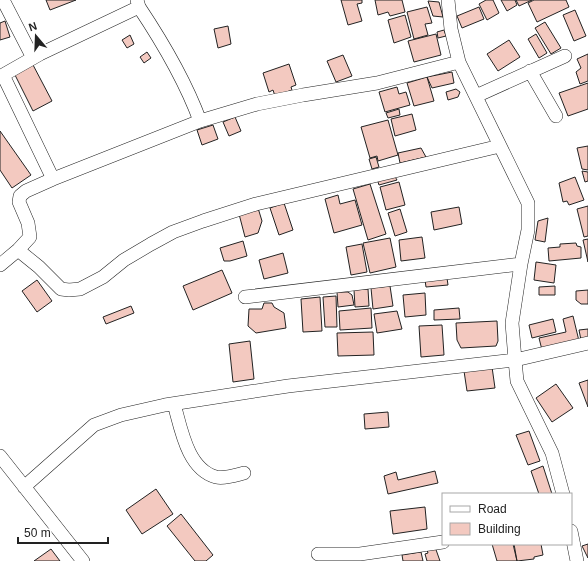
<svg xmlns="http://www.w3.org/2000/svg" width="588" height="561" font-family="Helvetica,sans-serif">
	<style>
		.building { fill: #f3c9c0; stroke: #222 }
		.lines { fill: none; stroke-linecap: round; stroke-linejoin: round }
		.minor-casing { stroke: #222; stroke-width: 14 }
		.minor { stroke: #fff; stroke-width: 13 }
	</style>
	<rect width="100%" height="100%" fill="#fff"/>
	<!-- building -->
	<path class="building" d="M46 0H76L50 10Z
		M341 0H362V3L357 4 362 21 348 25Z
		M375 0H402L405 12 390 16 388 12 378 15Z
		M486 0H493L499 13 487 20 479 4Z
		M501 0H515L517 5 507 11Z
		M516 0H532L519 6Z
		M534 0H566L569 7 537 22 528 3Z
		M428 1 439 2 443 17 433 16Z
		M427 7 432 23 425 24 428 35 414 39 407 12Z
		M479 7 484 19 462 28 457 16Z
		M575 10 586 36 574 41 563 15Z
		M405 15 411 37 394 43 388 20Z
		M5 21 10 37 0 40V23Z
		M545 22 561 48 551 54 535 28Z
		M228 26 231 44 218 48 214 29Z
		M444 30 446 36 438 38 437 32Z
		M436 34 441 55 414 62 408 41Z
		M536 34 547 53 539 58 528 39Z
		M130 35 134 44 127 48 122 40Z
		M509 40 520 57 498 71 487 54Z
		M147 52 151 58 144 63 140 57Z
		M588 54V81L580 84 576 72 581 68 577 59Z
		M343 55 352 76 336 82 327 61Z
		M32 63 52 101 33 111 14 73Z
		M289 64 296 85 291 87 292 90 275 96 273 90 269 92 263 73Z
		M452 72 454 83 432 88 427 77Z
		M427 77 434 101 414 106 407 83Z
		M588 83V109L568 116 559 93Z
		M397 87 399 94 406 92 410 105 385 112 379 92Z
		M456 89 460 92 458 97 448 100 446 92Z
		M399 109 400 115 388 118 386 113Z
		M412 114 416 130 395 136 391 119Z
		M235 117 241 131 229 136 223 122Z
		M388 120 398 155 378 161 377 156 370 158 361 127Z
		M213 125 218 139 202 145 197 130Z
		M0 131 31 175 12 188 0 170Z
		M588 146V170L582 169 577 148Z
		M421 148 426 157 400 163 398 153Z
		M376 157 379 167 372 169 369 159Z
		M582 171 588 172V181L585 182Z
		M394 175 397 180 379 185 377 179Z
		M575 177 584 200 569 205 567 201 563 202 559 183Z
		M399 182 405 205 386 210 380 187Z
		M370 184 386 234 368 240 353 189Z
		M338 195 340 204 355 200 362 225 334 233 325 199Z
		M284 203 293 230 279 235 270 208Z
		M588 206V236L584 237 577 209Z
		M459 207 462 224 434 230 431 212Z
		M258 208 262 221 258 233 245 237 239 214Z
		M400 209 407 232 395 236 388 213Z
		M548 218 545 242 535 240 538 221Z
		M422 237 425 258 401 261 399 240Z
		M390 238 396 267 370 273 363 243Z
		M588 239V262L583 240Z
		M243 241 247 256 230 261H224L220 248Z
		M576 243 577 246 581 247V258L549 261 548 248 560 247V244Z
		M362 244 367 272 351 275 346 247Z
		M283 253 288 273 264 279 259 260Z
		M536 262 556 265 554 283 534 280Z
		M222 270 232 293 193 310 183 286Z
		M447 278 448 285 426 287 425 280Z
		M37 280 52 301 37 312 22 291Z
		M390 286 393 306 373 309 371 288Z
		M555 286V295H539V287Z
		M368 289 369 306 355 307 354 290Z
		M588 290V304H581L576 300V291Z
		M337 292H348L352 295 354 305 338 307Z
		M425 293 426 315 405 317 403 295Z
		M336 296 337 327H325L323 297Z
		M320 297 322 331 303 332 301 299Z
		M264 303H272L274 307 284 313 286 328 256 333 248 326 249 309H262Z
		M131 306 134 313 106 324 103 317Z
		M371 308 372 328 340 330 339 311Z
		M459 308 460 319 434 320V310Z
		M397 311 402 329 377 333 374 314Z
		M573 316 579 341 542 350 539 338 566 332 563 319Z
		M553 319 556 332 532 338 529 325Z
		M497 321 498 341 496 346 461 348 457 340 456 323Z
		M442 325 444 355 421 357 419 326Z
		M588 329V339L581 340 579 330Z
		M373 332 374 355 338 356 337 333Z
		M250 341 254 379 233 382 229 344Z
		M492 367 495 388 467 391 464 371Z
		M588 380V407L579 383Z
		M556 384 573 408 552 422 536 398Z
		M388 412 389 427 365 429 364 414Z
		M529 431 540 461 528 465 516 435Z
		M543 466 552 494H539L531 471Z
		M435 471 438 483 388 494 384 476 396 472 398 480Z
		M156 489 173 514 142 534 126 510Z
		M425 507 427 529 393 534 390 511Z
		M181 514 213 555 206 561H195L167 526Z
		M434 544 440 561H427L425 554 428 553 426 547Z
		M492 544H513L517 561H497Z
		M514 544H541L543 555 534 557V559L517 561Z
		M588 544V558L582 546Z
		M51 549 60 561H34Z
		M421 552 423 561H403L402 555Z"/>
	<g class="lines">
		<!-- minor casing -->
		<g class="minor-casing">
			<path id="minor" d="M3 0 33 58
				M137 0 139 7C163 43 185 80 200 121
				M448 0 451 29 459 62 528 203V230L521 264 512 323 515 360 517 381 552 453 563 494
				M139 7 40 54 3 75 53 179 200 121 257 104 303 95 377 83 459 62
				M530 71 556 116
				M476 96 565 56
				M18 250 39 267 61 289 69 290 80 289 103 277 124 260 151 244 173 232 203 221 256 204 500 146
				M0 265 18 250 30 237 28 223 19 202 20 196 26 191 53 179
				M245 297 521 264
				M174 404C181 428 187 469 216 477 225 479 236 475 244 473
				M0 456 83 561
				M24 487 94 425 121 415 165 405 288 386 515 360 588 343
				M571 531 577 561
				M318 554H360L443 542"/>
		</g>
		<!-- minor -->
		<use href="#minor" class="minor"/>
	</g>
	<!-- legend -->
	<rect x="442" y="493" width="130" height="52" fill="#ffffff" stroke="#a7a7a7"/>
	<rect x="450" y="506" width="20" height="6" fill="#ffffff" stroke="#a7a7a7"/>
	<text x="478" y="513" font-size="12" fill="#222222">Road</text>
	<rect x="450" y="523" width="20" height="12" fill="#f3c9c0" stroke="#a7a7a7"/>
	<text x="478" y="533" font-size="12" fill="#222222">Building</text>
	<!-- north arrow -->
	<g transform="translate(36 36) rotate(341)" stroke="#ffffff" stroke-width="3" paint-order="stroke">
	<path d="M0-3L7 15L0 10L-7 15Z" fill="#222222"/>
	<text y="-6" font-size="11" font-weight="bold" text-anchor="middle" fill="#222222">N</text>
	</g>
	<!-- scale -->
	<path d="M18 537v6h90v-6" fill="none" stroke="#222222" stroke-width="2"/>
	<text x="24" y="537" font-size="12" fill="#222222" stroke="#ffffff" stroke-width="3" paint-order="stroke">50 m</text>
</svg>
